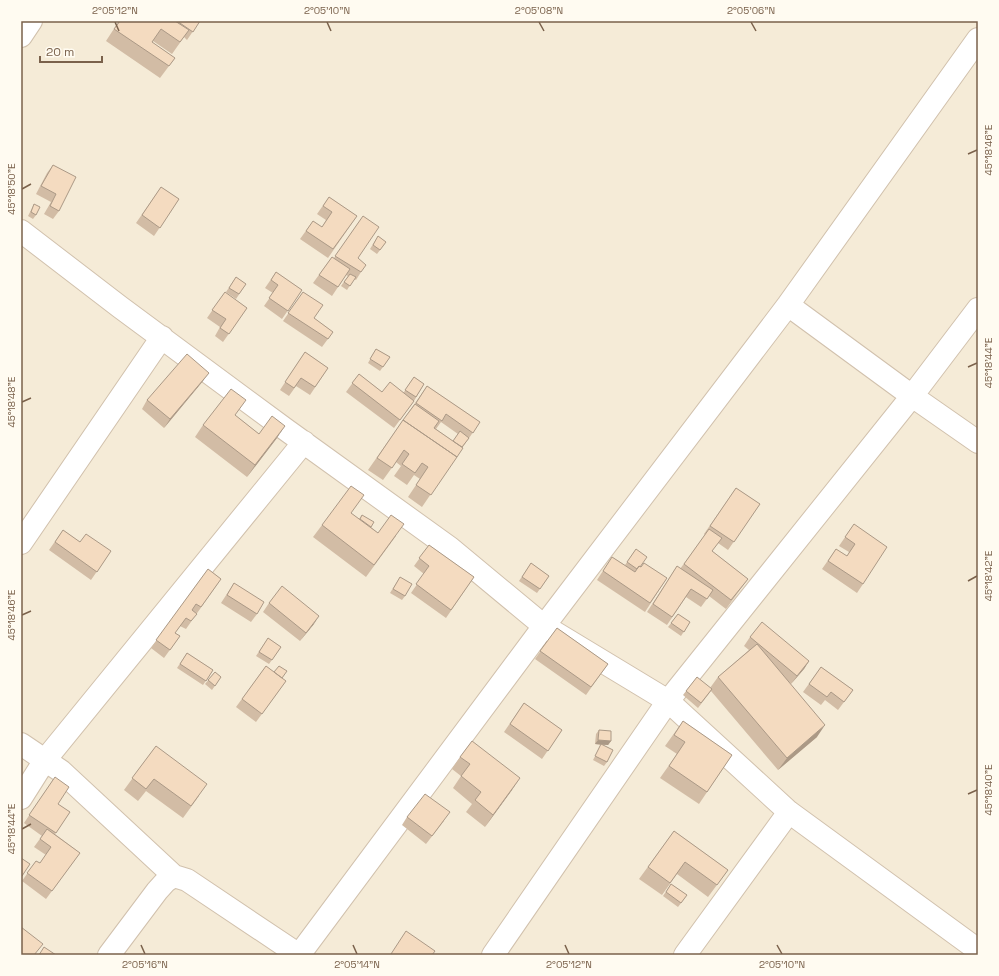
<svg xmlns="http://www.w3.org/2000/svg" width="999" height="976" font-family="'Space Grotesk',sans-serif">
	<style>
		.residential { fill: #f5ebd7 }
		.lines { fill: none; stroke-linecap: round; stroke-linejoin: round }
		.minor-casing { stroke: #d1c1ad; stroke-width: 24 }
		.minor { stroke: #fff; stroke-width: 22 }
		.wall { fill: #d2bca5; fill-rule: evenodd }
		.shaded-wall { fill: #ab9986 }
		.building { fill: #f4dbc0; stroke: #ab9986 }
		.ticks { fill: none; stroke: #7a614b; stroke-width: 1.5 }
		.neatline { fill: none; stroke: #7a614b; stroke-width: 1.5 }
		.ticks-label { font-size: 10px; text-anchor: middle; fill: #7a614b }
	</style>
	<rect width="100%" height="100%" fill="#fdf8e9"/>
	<!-- residential -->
	<path class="residential" d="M21 21H978V955H21Z"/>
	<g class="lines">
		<!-- minor casing -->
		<g class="minor-casing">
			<path id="minor" d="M21 36 31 21
				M21 231 120 307 285 429 450 548 544 626 668 701 789 812 978 950
				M788 305 912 396 978 442
				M21 543 162 337
				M21 744 61 771 174 876
				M21 798 45 760 304 442
				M109 955 157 891 166 881 174 876 187 880 299 955 544 626 788 305 978 39
				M493 955 668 701 912 396 978 309
				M685 955 789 812"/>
		</g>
		<!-- minor -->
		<use href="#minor" class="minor"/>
	</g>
	<!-- wall -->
	<path class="wall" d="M119 21H200L187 40 184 37 172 54 153 41 152 42 175 58 160 78 106 41Z
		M53 165 59 211 53 219 44 214 51 202 36 194 47 173Z
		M161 187 179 199 154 236 136 223Z
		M329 197 357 216 328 258 300 239 313 221 322 227 326 220 317 214Z
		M34 204 36 215 33 219 28 216Z
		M363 216 358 258 361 272 356 280 354 279 347 290 341 286 348 276 346 275 332 296 313 283 332 257 334 258Z
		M378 236 386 242 377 254 370 249Z
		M276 272 302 290 282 319 264 306 273 293 265 288Z
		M236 277 246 284 236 299 226 292Z
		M225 292 247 308 223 342 215 336 220 327 207 318Z
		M303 292 314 318 333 332 322 347 283 321Z
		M376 349 390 357 380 371 368 363Z
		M305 352 328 368 310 395 296 386 289 396 280 390Z
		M359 374 382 392H404L414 377 424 384 414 401 394 428 346 392Z
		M203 381 164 428 142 409 147 400Z
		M427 386 480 422 422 507 408 497 420 479 414 475 407 485 394 476 401 466 396 462 383 480 368 470ZM441 422 458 434 453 441 436 429Z
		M235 415 259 434 277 438 247 477 195 437 203 425Z
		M736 488 760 504 728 550 718 543 712 551 748 579 726 609 709 596 701 607 686 597 667 625 647 612 677 566 680 569 705 535 704 534Z
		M351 513 359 519 362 515 371 527 378 533 396 536 366 577 313 537 322 525Z
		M854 524 863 584 857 593 822 569 836 549 847 556 849 552 839 546Z
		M63 530 80 542 111 551 91 580 49 550Z
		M429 545 474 577 446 618 411 593 424 574 414 566Z
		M636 549 640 567 667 578 645 612 597 580 612 557 625 565Z
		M531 563 549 576 537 593 519 581Z
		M208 569 221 579 186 629 180 626 175 633 180 636 164 658 151 648Z
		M400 577 405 596 402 600 390 593Z
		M234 583 257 614 251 622 221 603Z
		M269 603 314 624 300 641 263 612Z
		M678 614 690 622 681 636 668 627Z
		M557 628 608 664 586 695 535 659Z
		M750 637 809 661 804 669 791 684 789 682 817 737 778 770 711 691 698 708 683 695 697 677 710 688 718 677 749 650 744 646Z
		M268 638 281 647 269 664 256 656Z
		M187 653 213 670 203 685 177 668Z
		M266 666 286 681 256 722 236 707Z
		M821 667 853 690 838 710 825 700 821 705 803 692Z
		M215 672 221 677 212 690 205 684Z
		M524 703 562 730 542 759 504 732Z
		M683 721 732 755 699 804 660 778 677 754 665 746Z
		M599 730 611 741 608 745H604L607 762 604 766 593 760 601 745 595 744 596 734Z
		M156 746 199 796 183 818 146 791 138 801 124 790Z
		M460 757 512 790 485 827 466 812 472 804 453 788 461 776 452 769Z
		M55 777 58 804 70 812 55 834 80 853 46 899 22 881 36 861 40 863 46 855 34 847 42 836 24 823Z
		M407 817 444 821 426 844 402 825Z
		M674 831 728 870 708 897 677 874 662 895 639 879Z
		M671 884 687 895 678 907 663 896Z"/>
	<!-- shaded-wall -->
	<path class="shaded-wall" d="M209 373 203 381 164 428 170 419Z
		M285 426 277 438 247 477 255 465Z
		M319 616 314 624 300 641 306 633Z
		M809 661 804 669 791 684 797 676Z
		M825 725 817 737 778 770 787 758Z
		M598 740 611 741 608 745 595 744Z
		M520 778 512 790 485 827 493 815Z"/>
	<!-- building -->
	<path class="building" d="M120 21H175L189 30 180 42 161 29 152 42 175 58 169 66 114 29Z
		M177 21H200L193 32Z
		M53 165 76 177 59 211 50 206 56 194 41 186Z
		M161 187 179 199 160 228 142 215Z
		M329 197 357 216 333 249 306 231 313 221 322 227 332 212 323 206Z
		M34 204 40 207 36 215 31 212Z
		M363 216 379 227 358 258 366 265 361 272 335 256Z
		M378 236 386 242 380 250 373 245Z
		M332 257 350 269 338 287 319 275Z
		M276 272 302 290 288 311 269 298 278 285 271 280Z
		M350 274 356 277 350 286 344 282Z
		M236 277 246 284 239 294 229 288Z
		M225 292 247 308 229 334 220 328 226 319 212 310Z
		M303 292 323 305 314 318 333 332 328 339 288 313Z
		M376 349 390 357 383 367 370 359Z
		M305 352 328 368 315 387 301 378 294 388 285 382Z
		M187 354 209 373 170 419 147 400Z
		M359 374 382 392 390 382 414 401 400 420 352 383Z
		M414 377 424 384 416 397 405 390Z
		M427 386 480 422 473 433 446 414 442 421 416 403Z
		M231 389 246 400 235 415 259 434 272 416 285 426 255 465 203 425Z
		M415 404 439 421 434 428 463 448 457 457 403 420Z
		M403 420 457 457 431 495 416 485 428 467 422 463 415 473 402 464 409 454 404 450 392 468 377 458Z
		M460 431 469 438 462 447 453 441Z
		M351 486 364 495 351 513 378 533 391 515 404 524 374 565 322 525Z
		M736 488 760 504 734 542 710 526Z
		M362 515 374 522 371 527 360 519Z
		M854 524 887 547 863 584 828 561 836 549 847 556 855 544 845 537Z
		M709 529 722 538 712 551 748 579 731 600 684 564Z
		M63 530 80 542 86 534 111 551 97 572 55 542Z
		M429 545 474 577 451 610 416 584 429 566 419 558Z
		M636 549 647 557 640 567 639 566 637 569 627 562Z
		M612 557 635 572 639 566 641 567 644 563 667 578 650 603 603 571Z
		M531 563 549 576 540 589 522 577Z
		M677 566 713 590 707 599 691 589 672 617 653 604Z
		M208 569 221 579 201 607 196 604 192 610 197 614 191 621 186 618 175 633 180 636 170 650 156 640Z
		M400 577 412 584 405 596 393 589Z
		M234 583 264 602 257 614 227 595Z
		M282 586 319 616 306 633 269 603Z
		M678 614 690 622 684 632 671 623Z
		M762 622 809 661 797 676 750 637Z
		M557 628 608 664 591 687 540 651Z
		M268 638 281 647 272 660 259 652Z
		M757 644 825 725 787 758 718 677Z
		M187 653 213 670 206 681 180 664Z
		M266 666 286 681 262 714 242 699Z
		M279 666 287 671 282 678 274 672Z
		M821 667 853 690 844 702 831 692 827 697 809 684Z
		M215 672 221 677 215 686 208 680Z
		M697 677 712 689 701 703 686 691Z
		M524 703 562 730 548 751 510 724Z
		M683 721 732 755 707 792 669 766 685 742 674 735Z
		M599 730 611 731V741L598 740Z
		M472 741 520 778 493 815 475 800 481 792 461 776 470 764 460 757Z
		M601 744 613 750 607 762 595 756Z
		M156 746 207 784 191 806 154 779 146 789 132 778Z
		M55 777 69 787 58 804 70 812 56 833 29 815Z
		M425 794 450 812 432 836 407 817Z
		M47 829 80 853 52 891 27 873 36 861 40 863 51 847 40 839Z
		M674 831 728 870 717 885 685 862 670 883 648 867Z
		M21 858 30 864 22 876 21 875Z
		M671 884 687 895 681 903 666 892Z
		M21 927 43 944 34 955H21Z
		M406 931 435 951 432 955H392L391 954Z
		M44 947 56 955H39Z"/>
	<!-- ticks -->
	<path class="ticks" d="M115 22 119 31M327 22 331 31M539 22 544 31M751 22 756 31M968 154 977 150M22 189 31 184M968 367 977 363M22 402 31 398M968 581 977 576M22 615 31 611M968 794 977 790M22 829 31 824M141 945 145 954M353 945 357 954M565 945 569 954M777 945 782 954"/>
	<!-- border -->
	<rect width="999" height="976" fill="none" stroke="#fffbf1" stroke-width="44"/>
	<!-- scale -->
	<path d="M40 56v6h62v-6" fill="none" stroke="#7a614b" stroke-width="2"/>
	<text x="46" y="56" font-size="12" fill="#7a614b" stroke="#fffbf1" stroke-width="3" paint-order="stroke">20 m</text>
	<rect x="22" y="22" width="955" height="932" class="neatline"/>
	<g class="ticks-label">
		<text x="115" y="14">2°05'12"N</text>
		<text x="327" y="14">2°05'10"N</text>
		<text x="539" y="14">2°05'08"N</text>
		<text x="751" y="14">2°05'06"N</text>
		<text transform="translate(988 150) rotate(-90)" y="4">45°18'46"E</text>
		<text transform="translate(11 189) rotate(-90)" y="4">45°18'50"E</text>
		<text transform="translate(988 363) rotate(-90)" y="4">45°18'44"E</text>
		<text transform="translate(11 402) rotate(-90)" y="4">45°18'48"E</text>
		<text transform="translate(988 576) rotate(-90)" y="4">45°18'42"E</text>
		<text transform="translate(11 615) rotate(-90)" y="4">45°18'46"E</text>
		<text transform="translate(988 790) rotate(-90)" y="4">45°18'40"E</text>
		<text transform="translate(11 829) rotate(-90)" y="4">45°18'44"E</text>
		<text x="145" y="968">2°05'16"N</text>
		<text x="357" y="968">2°05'14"N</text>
		<text x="569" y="968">2°05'12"N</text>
		<text x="782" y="968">2°05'10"N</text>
	</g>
</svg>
